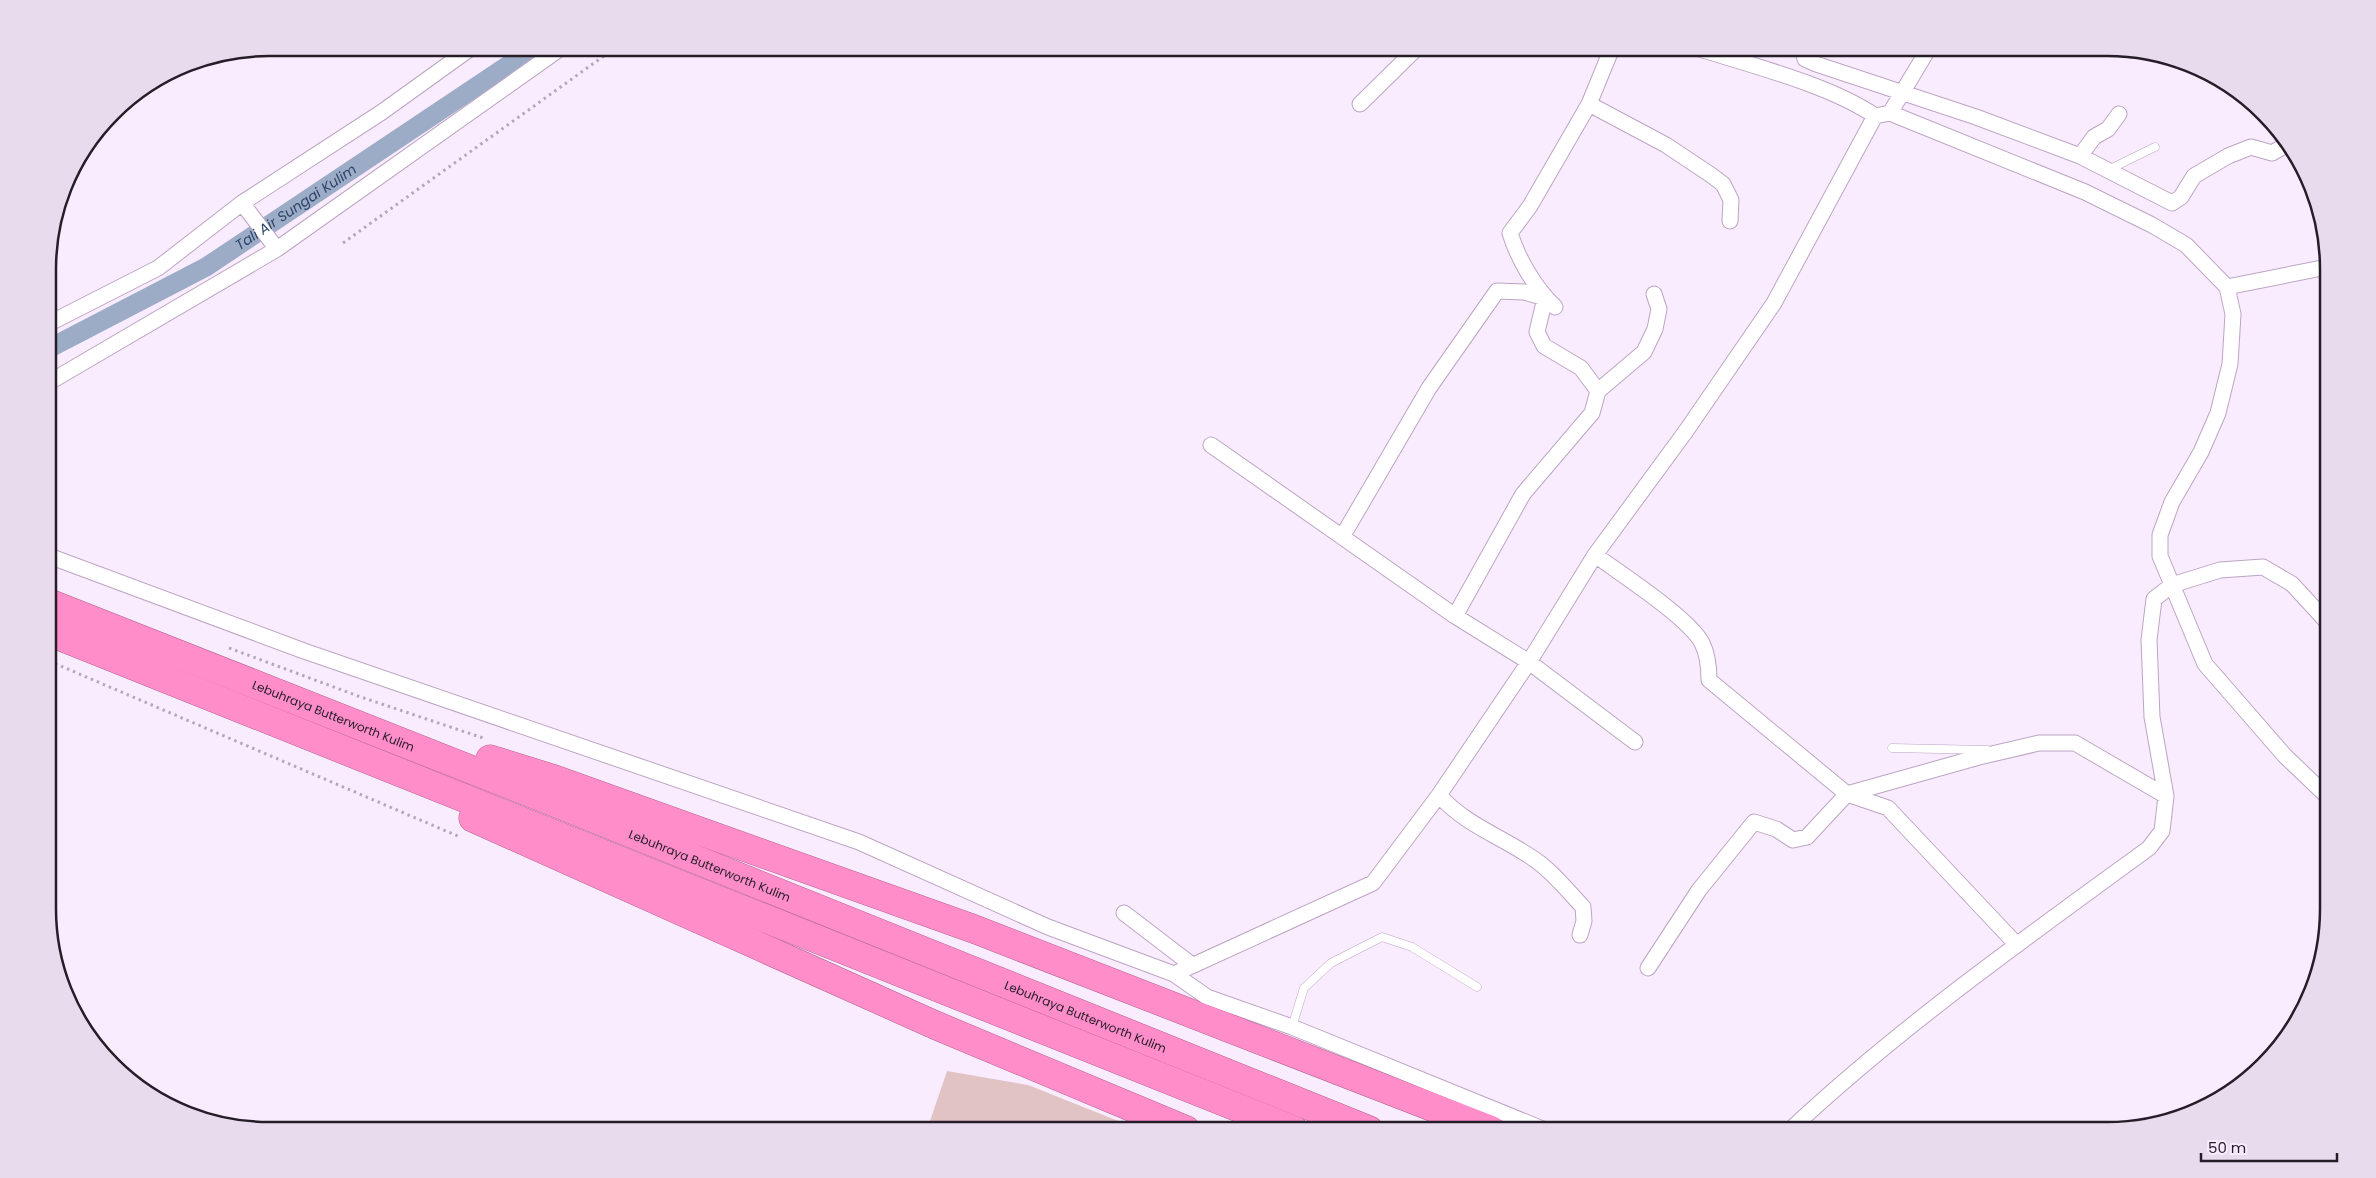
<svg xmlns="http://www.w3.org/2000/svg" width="2376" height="1178" font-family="Poppins,sans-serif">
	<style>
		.green { fill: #e1c3c4 }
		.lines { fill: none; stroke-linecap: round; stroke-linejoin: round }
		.canal { stroke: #9cacc6; stroke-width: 19 }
		.lane-casing { stroke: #bca5c3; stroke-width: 9 }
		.street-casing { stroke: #bca5c3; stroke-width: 17 }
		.highway-casing { stroke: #b36691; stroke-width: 29 }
		.path { stroke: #b4a8b9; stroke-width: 3; stroke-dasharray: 2.5 4; stroke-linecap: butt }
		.lane { stroke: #fff; stroke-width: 8 }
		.street { stroke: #fff; stroke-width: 15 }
		.highway { stroke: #ff8dca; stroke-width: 28 }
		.labels { text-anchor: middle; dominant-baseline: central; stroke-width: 4; stroke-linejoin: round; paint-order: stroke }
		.street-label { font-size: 12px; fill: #251d28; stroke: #faecff }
		.water-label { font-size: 14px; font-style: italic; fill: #2c446a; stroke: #faecff }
		.rim { fill: none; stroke: #251d28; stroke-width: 2.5 }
	</style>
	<rect width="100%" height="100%" fill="#faecff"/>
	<!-- green -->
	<path class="green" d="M947 1071 1028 1085 1141 1130H938L930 1121Z"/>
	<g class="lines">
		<!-- canal -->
		<path class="canal" id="s1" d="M48 349 206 267 534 48"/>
		<!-- lane casing -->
		<g class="lane-casing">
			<path id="lane" d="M2108 170 2155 147
				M1892 748 1987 750
				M1292 1027 1304 988 1331 963 1382 937 1412 947 1477 987"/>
		</g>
		<!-- street casing -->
		<g class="street-casing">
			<path id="street" d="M1697 48C1750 65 1830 85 1875 116L1890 113 1929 48
				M1802 48 1805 59 1816 64 1976 117 2080 156 2172 203 2181 197 2194 176 2228 156 2251 147 2272 153 2288 144
				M1360 104 1417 48
				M1589 104 1666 145 1711 175 1723 184 1731 200 1730 221
				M1890 113 2085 192 2152 225 2186 245 2227 287 2233 314 2230 364 2218 413 2201 452 2172 502 2160 535V556L2205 664 2285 756 2328 797
				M2080 156 2094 137 2108 129 2119 114
				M242 203 277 249
				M2227 287 2327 267
				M1555 307C1535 288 1518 259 1510 233L1530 206 1589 104 1612 48
				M48 324 158 268 242 203 382 112 471 48
				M48 383 277 249 561 48
				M1211 445 1455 616 1529 662 1635 742
				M1342 537 1429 388 1497 291 1524 292 1545 298 1537 332 1544 346 1581 368 1598 391
				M1595 555C1621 574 1689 618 1702 643 1708 655 1709 668 1709 680L1847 794 1888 808 2017 945
				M49 556 304 651 859 842 1048 927 1174 974 1207 997 1292 1027 1545 1130
				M1455 616 1523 494 1592 413 1598 391 1644 352 1655 329 1659 309 1654 294
				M1439 795C1464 824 1502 837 1534 859 1552 871 1568 891 1583 907L1584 921 1580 935
				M1124 913 1192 965
				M1648 968 1699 890 1754 822 1776 829 1793 840 1807 837 1847 794 1979 757 2039 743H2075L2166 796
				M1174 974 1373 883 1439 795 1529 662 1595 555 1686 431 1774 303 1875 116
				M1790 1130C1901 1026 2026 938 2149 848L2162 831 2166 796 2152 717 2149 640 2154 599 2172 585 2220 570 2263 567 2292 584 2328 623"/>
		</g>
		<!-- highway casing -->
		<g class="highway-casing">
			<g id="highway">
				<path id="s2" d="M49 603 543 798 1369 1130"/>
				<path d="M49 632 1294 1130"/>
				<path d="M490 759 551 778 974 929 1491 1130"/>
				<path d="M473 818 935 1025 1186 1130"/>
			</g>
		</g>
		<!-- path -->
		<path class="path" d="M343 243 615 48
			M229 648 358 696 483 738
			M49 661 460 837"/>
		<!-- lane -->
		<use href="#lane" class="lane"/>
		<!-- street -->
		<use href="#street" class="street"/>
		<!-- highway -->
		<use href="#highway" class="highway"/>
	</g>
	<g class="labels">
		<!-- street labels -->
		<g class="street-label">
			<text stroke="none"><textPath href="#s2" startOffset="306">Lebuhraya Butterworth Kulim</textPath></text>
			<text stroke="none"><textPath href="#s2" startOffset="711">Lebuhraya Butterworth Kulim</textPath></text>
			<text stroke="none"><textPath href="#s2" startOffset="1116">Lebuhraya Butterworth Kulim</textPath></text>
		</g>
		<!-- water labels -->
		<g class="water-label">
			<text stroke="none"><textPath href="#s1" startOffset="286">Tali Air Sungai Kulim</textPath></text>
		</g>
	</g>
	<!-- crop -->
	<path d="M0 0H2376V1178H0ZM269 56H2107A213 213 0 0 1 2320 269V909A213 213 0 0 1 2107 1122H269A213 213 0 0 1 56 909V269A213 213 0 0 1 269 56Z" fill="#e9dbee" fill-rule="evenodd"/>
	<path class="rim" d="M269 56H2107A213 213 0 0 1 2320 269V909A213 213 0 0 1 2107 1122H269A213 213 0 0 1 56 909V269A213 213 0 0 1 269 56Z"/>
	<!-- scale -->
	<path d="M2201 1153v8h136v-8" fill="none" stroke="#251d28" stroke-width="2.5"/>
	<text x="2208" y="1153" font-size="15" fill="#251d28" stroke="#faecff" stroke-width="4" paint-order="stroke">50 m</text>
</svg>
